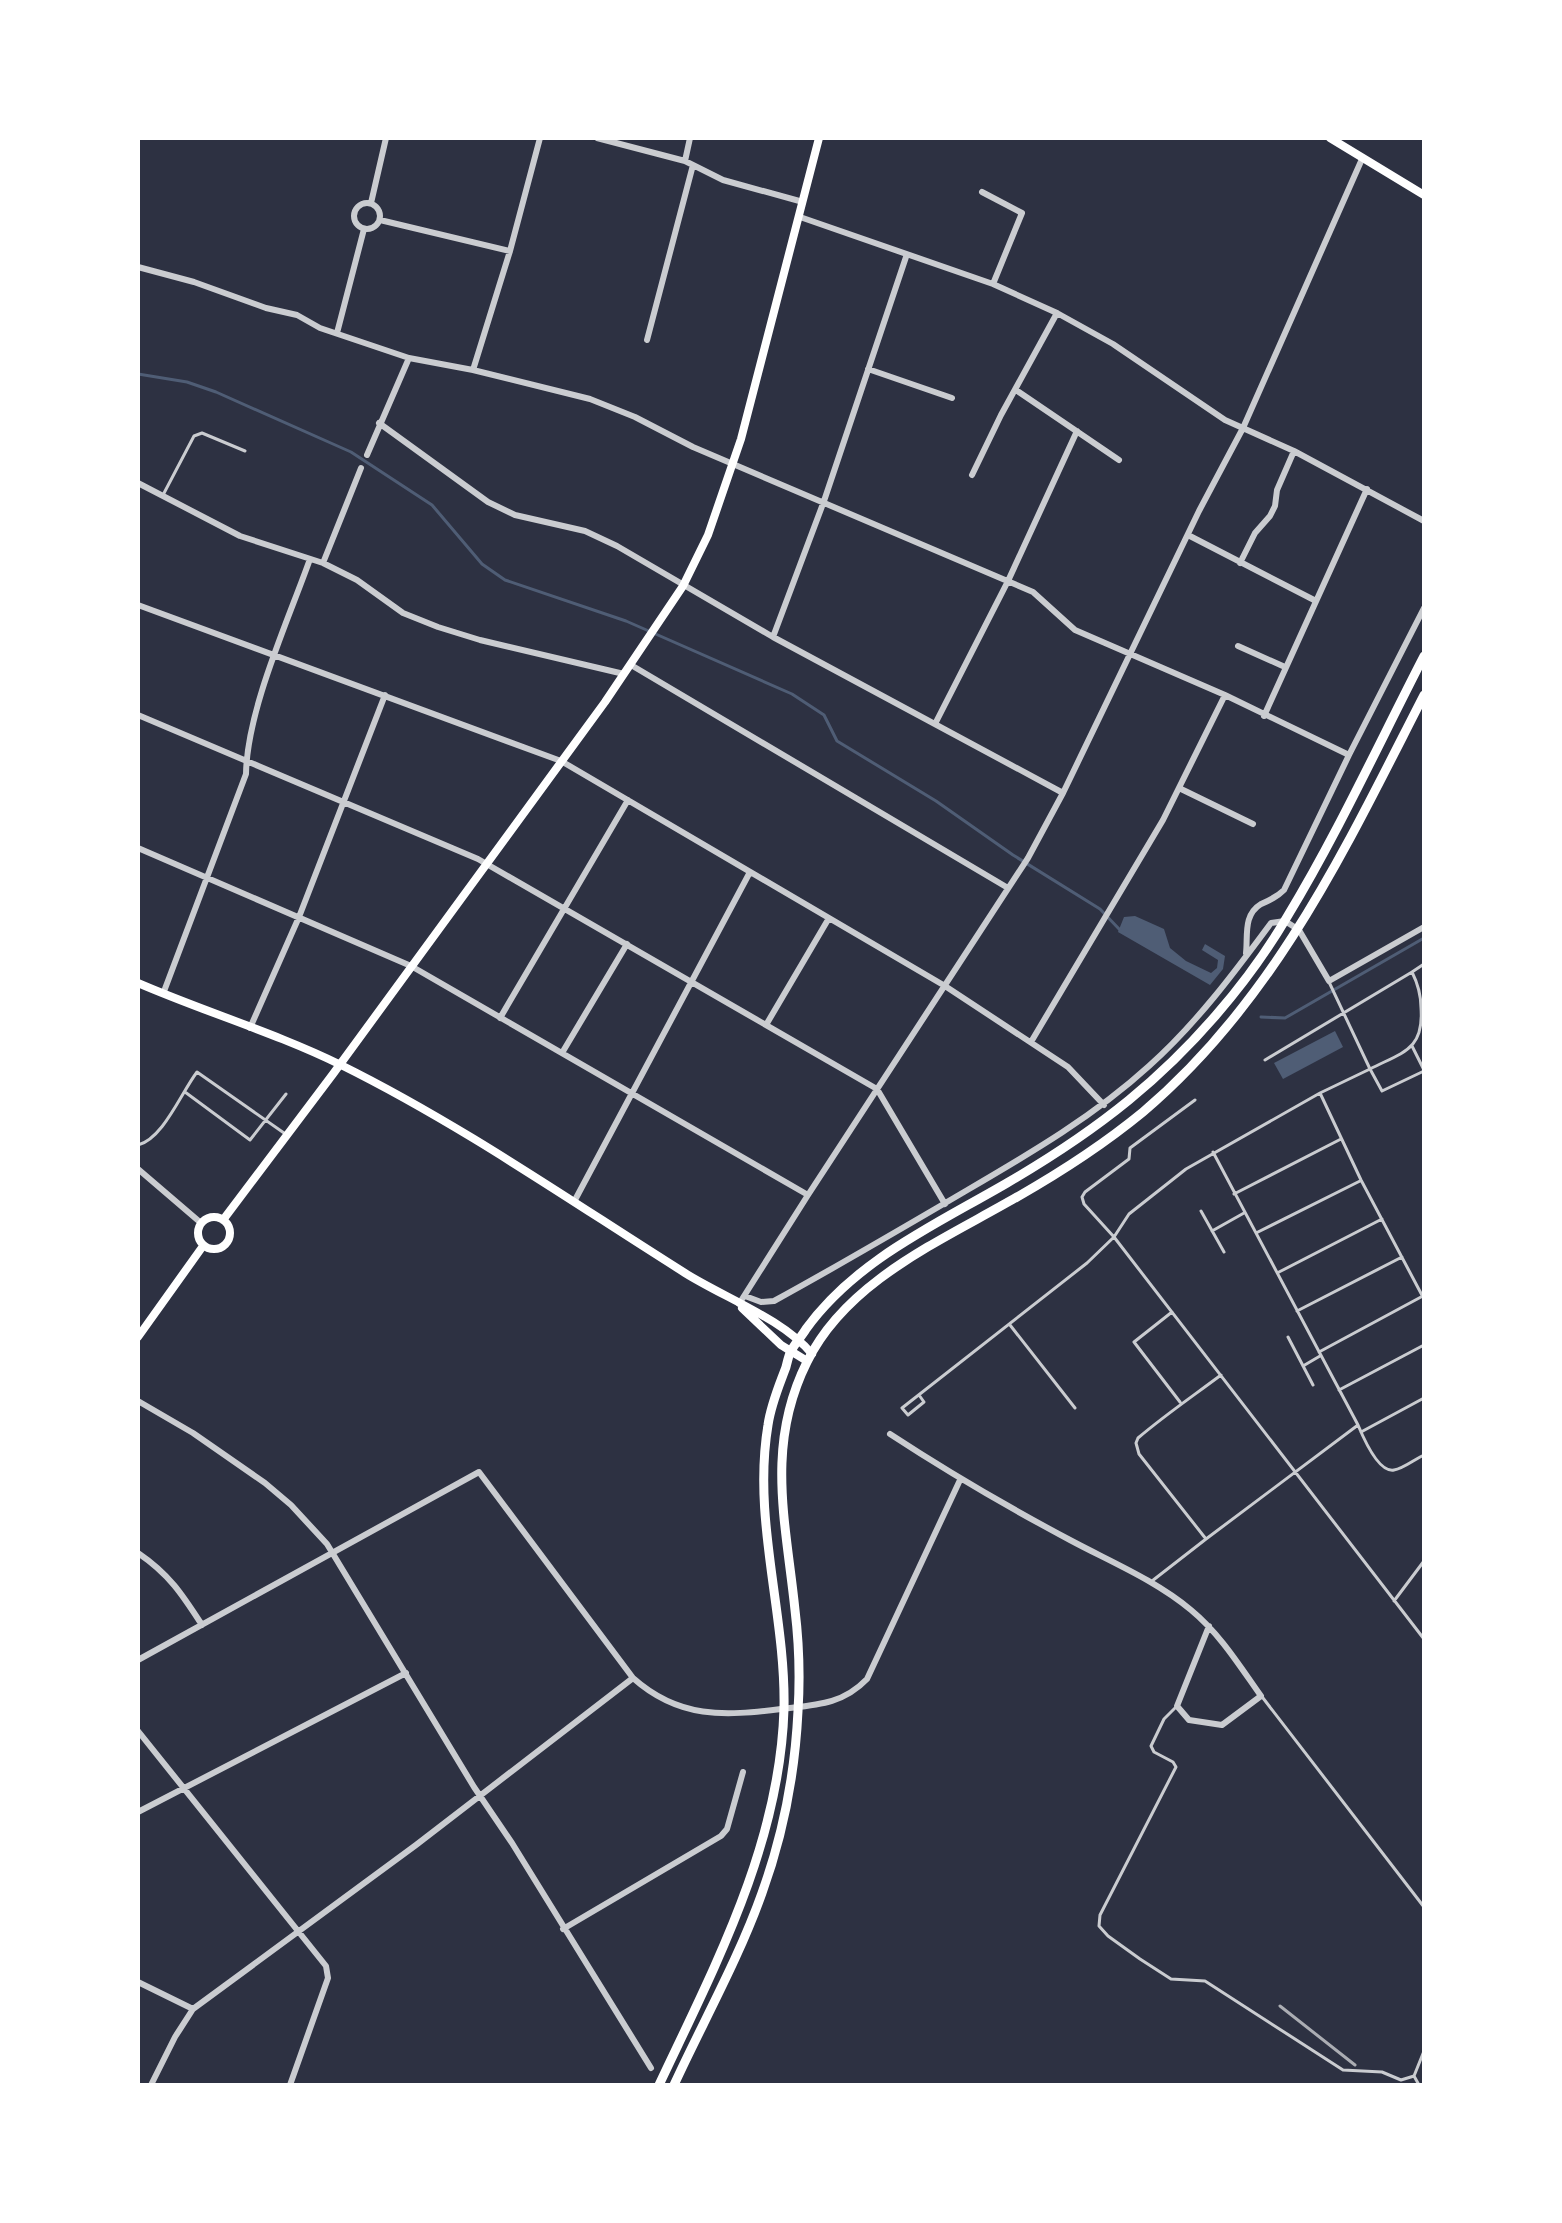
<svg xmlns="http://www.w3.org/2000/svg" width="1562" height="2223" font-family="'Nunito Sans',sans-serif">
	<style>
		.water { fill: #4f5d75 }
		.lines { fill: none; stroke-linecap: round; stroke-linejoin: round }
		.stream { stroke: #4f5d75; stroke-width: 3 }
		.service { stroke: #caccd0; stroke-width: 3 }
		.minor { stroke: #caccd0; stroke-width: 6 }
		.secondary { stroke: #fff; stroke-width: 8 }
		.primary { stroke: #fff; stroke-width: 9 }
		.rail { stroke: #abadb3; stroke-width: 3 }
	</style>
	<rect width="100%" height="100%" fill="#2d3142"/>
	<!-- water -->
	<path class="water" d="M1135 916 1164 929 1170 948 1186 961 1211 973 1217 968 1218 960 1202 950 1205 944 1225 956 1223 969 1210 985 1118 932 1124 917Z
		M1335 1031 1343 1047 1283 1079 1274 1063Z"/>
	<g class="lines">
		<!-- stream -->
		<path class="stream" d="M138 374 187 382 216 392 351 452 432 505 482 564 505 580 626 621 792 694 824 715 837 741 936 801 1013 855 1100 909 1120 930
			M1261 1017 1285 1018 1424 938"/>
		<!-- service -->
		<path class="service" d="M163 495 194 436 202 433 245 451
			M1424 964 1412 972C1418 984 1421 995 1421 1008 1424 1050 1403 1052 1370 1069L1382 1091 1424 1071
			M1412 1046 1424 1070
			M1265 1060 1412 972
			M185 1092 250 1140 286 1094
			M1320 1093 1361 1180 1424 1299
			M1195 1100 1130 1148 1129 1159 1085 1192 1082 1197 1084 1204 1114 1237 1424 1639
			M138 1145C163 1139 181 1093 197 1072L284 1133
			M1213 1152 1358 1425 1206 1539 1139 1454 1136 1443 1138 1438C1165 1415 1193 1396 1221 1375
			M1234 1194 1341 1139
			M1201 1211 1224 1252
			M1212 1231 1244 1213
			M1256 1233 1360 1181
			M1279 1272 1382 1219
			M1297 1311 1402 1257
			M1172 1312 1134 1342 1180 1402
			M1010 1325 1075 1408
			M1288 1337 1313 1385
			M1319 1352 1421 1297
			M1303 1366 1320 1356
			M1339 1390 1424 1345
			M919 1395 924 1402 908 1415 902 1408 1087 1263 1114 1237 1129 1214 1186 1169 1320 1093 1370 1069 1329 982
			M1358 1425C1363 1437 1378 1473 1394 1470 1403 1469 1415 1459 1424 1455
			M1361 1432 1424 1398
			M1152 1581 1206 1539
			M1394 1601 1424 1561
			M1263 1698 1424 1907
			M1175 1708 1164 1719 1151 1746 1154 1752 1173 1762 1176 1767 1100 1915 1099 1926 1108 1936 1140 1959 1171 1979 1205 1981 1343 2070 1382 2072 1401 2080 1414 2076
			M1419 2085 1414 2076 1424 2051"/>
		<!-- minor -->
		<path class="minor" d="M597 138 685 161 723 180 803 202
			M685 161 690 138
			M982 192 1022 213 993 284
			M354 216a13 13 0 1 1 26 0a13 13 0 1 1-26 0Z
			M371 203 386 138
			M800 217 993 284 1057 313 1113 344 1225 420 1294 451 1424 521
			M380 220 510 251
			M138 267 194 282 266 308 297 315 320 328 409 358 473 370 590 399 635 417 693 447 1033 592 1075 630 1225 695 1349 755
			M337 333 364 229
			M647 340 693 165
			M868 369 952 398
			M473 370 510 251 540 138
			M1016 390 1119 460
			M379 423 488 502 515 515 585 531 617 546 773 637 1063 793
			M367 455 409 358
			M972 475 1001 415 1057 313
			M138 483 240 536 323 563 357 580 403 613 438 627 480 640 624 674
			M1188 535 1316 601
			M323 563 361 468
			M1240 563 1255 533 1270 516 1275 506 1277 490 1294 451
			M138 605 561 761 945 986 1068 1067 1104 1105
			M773 637 824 501 907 254
			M1238 646 1285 667
			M631 665 1008 888
			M138 715 478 859 877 1089 945 1204
			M1264 716 1367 489
			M935 724 1008 581 1077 431
			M1179 788 1253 824
			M138 848 411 966 808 1195
			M1246 953C1248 935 1243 915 1261 904 1270 900 1277 897 1284 890L1349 755 1424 608
			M163 994 246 774C247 710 288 621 310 559
			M500 1018 628 800
			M766 1025 829 918
			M250 1028 299 917 385 695
			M1031 1042 1163 820 1225 695
			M562 1053 627 944
			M138 1169 201 1223
			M575 1200 750 872
			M745 1296 761 1302 774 1301C838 1266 901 1229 964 1192 1029 1154 1093 1117 1149 1066 1196 1024 1234 973 1271 923L1285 921 1299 930 1329 981 1424 927
			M739 1304 808 1195 1028 858 1063 793 1199 511 1243 428 1362 159
			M138 1401 193 1433 265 1483 291 1505 327 1544 474 1787 512 1843 651 2068
			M890 1434C948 1472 1008 1507 1070 1540 1111 1562 1155 1580 1191 1610 1220 1634 1239 1665 1261 1696L1222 1725 1189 1720 1177 1706 1209 1626
			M138 1553C169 1574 182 1594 202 1625
			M138 1660 479 1472 633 1678C679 1719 724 1716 781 1709 815 1705 842 1705 867 1679L960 1480
			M138 1731 326 1966 328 1978 290 2085
			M138 1812 406 1673
			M563 1929 721 1836 727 1829 743 1772
			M138 1982 193 2009
			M151 2085 175 2037 193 2009 416 1845 633 1678"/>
		<!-- secondary -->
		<path class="secondary" d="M1330 138 1424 195
			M138 983C205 1012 276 1033 341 1065 462 1125 572 1202 685 1273 725 1298 783 1319 812 1354
			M198 1233a16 16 0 1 1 32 0a16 16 0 1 1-32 0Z
			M223 1220 333 1074 605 702 683 586 708 535 741 439 819 138
			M742 1308 781 1345 807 1361
			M138 1337 203 1246"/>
		<!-- primary -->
		<path class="primary" d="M659 2085C715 1966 780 1844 784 1709 786 1614 752 1520 768 1425 771 1404 779 1386 786 1367 787 1363 789 1354 791 1351 795 1343 802 1336 806 1329 856 1260 935 1225 1007 1183 1050 1158 1091 1131 1129 1100 1190 1050 1247 985 1287 917 1338 833 1379 743 1424 656
			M674 2085C703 2022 739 1958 762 1893 783 1835 795 1773 798 1711 800 1679 799 1643 795 1610 786 1522 765 1446 807 1362 847 1280 943 1240 1017 1197 1061 1172 1104 1144 1143 1112 1276 999 1346 847 1424 695"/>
		<!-- rail -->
		<path class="rail" d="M1280 2006 1355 2065"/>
	</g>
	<!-- border -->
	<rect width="1562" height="2223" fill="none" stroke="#ffffff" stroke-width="280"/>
</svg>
